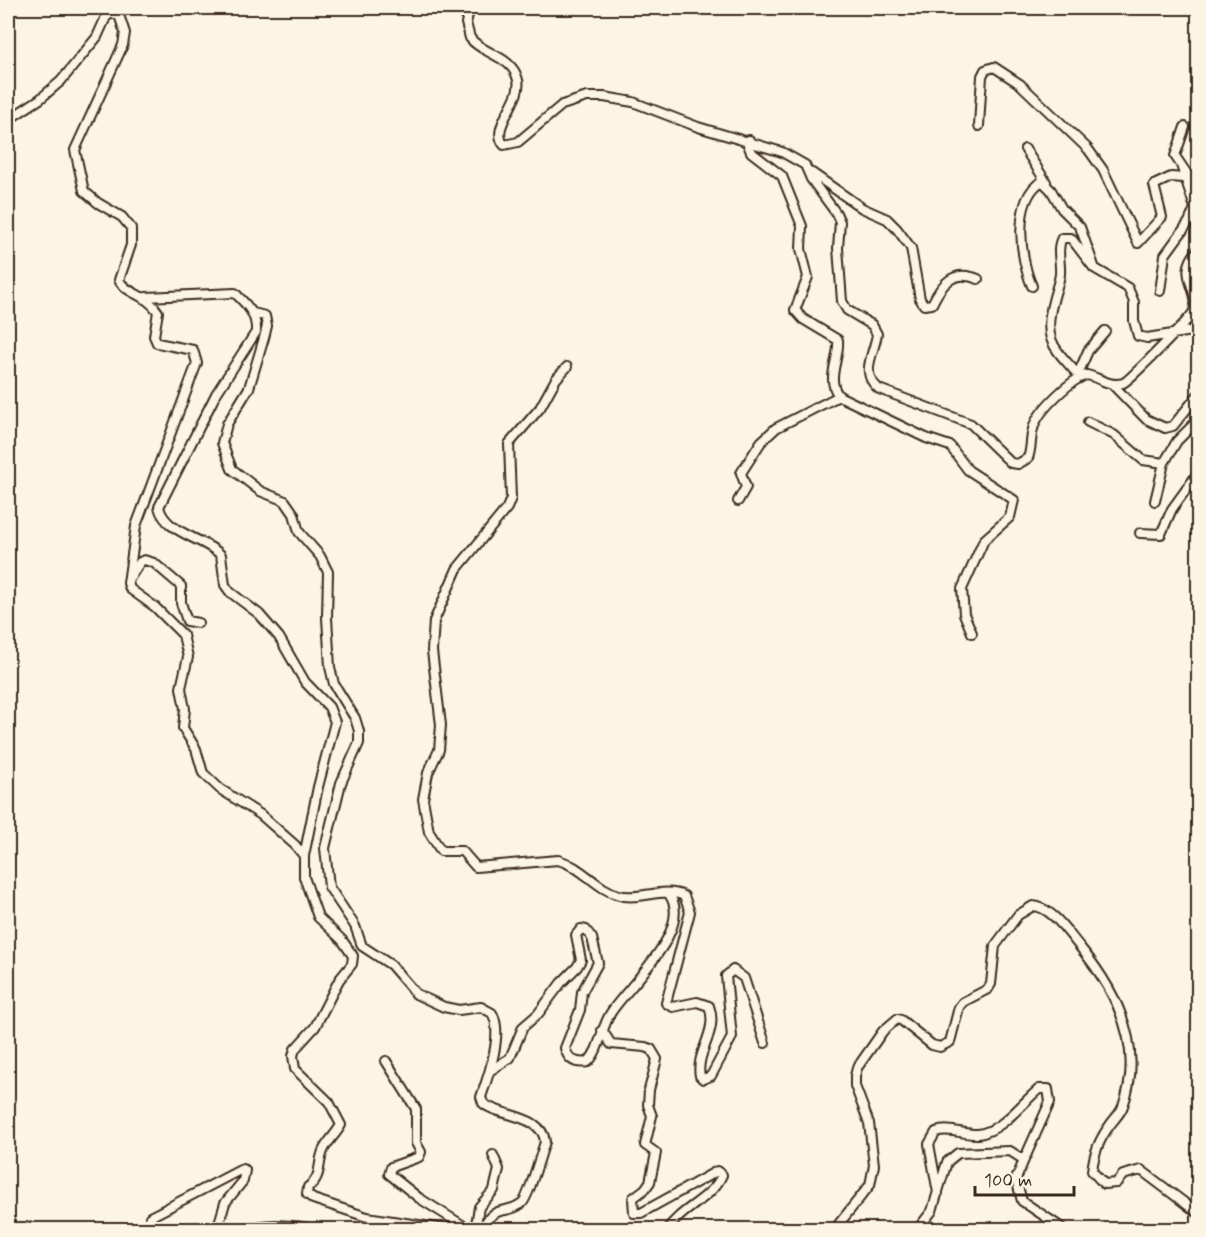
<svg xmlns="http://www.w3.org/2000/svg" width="1206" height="1237" font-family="Mynerve,sans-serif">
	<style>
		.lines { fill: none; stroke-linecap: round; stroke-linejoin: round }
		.minor-casing { stroke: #3b2a1e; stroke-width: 12 }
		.minor { stroke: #fcf5e5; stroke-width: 8 }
	</style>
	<rect width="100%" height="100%" fill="#fcf5e5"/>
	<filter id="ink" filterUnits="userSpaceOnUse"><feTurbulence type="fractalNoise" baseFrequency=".0167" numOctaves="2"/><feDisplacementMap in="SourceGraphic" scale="12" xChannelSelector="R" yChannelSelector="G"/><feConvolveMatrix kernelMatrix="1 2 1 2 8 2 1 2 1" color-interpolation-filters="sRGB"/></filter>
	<g filter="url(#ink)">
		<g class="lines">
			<!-- minor casing -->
			<g class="minor-casing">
				<path id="minor" d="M470 8 466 23 470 38C483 55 512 55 518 80 523 100 489 127 504 145L518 142 562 105 587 97H604L633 102 698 127 782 152 805 165 811 179 836 213 840 222 838 248 842 301 847 310 872 325 877 334C874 355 859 373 879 389L971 424 1011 463 1018 464 1028 458C1032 448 1030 436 1034 426 1039 410 1071 379 1087 375 1100 378 1110 387 1123 383 1129 381 1192 317 1194 311 1201 287 1175 276 1198 250
					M8 120 40 99 61 81 97 37 106 17 112 13 119 15 125 33 123 45 75 150 84 191 98 203 122 217 131 228V245L119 280C126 294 147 294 158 312L154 336 157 343 193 350 197 363 136 526 128 583 130 589 155 607 183 635 188 657 181 688 185 709 183 728 196 749 203 773 220 789 261 815 295 845 304 856V877L318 917 342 940 353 956 352 964 339 980 315 1027 295 1049 293 1056 295 1069 329 1102 341 1125C336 1134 329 1140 324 1149 317 1162 323 1177 308 1187L307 1194 313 1199 367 1217 451 1230
					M979 126 982 76 985 70 994 67 1020 84 1088 149 1103 170 1138 243 1162 217 1154 185 1171 177 1183 178
					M1185 127 1175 156 1198 190
					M749 140 748 145 751 152 782 176 802 226 801 249 808 277 795 310 803 319 838 340C840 359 825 379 839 396L926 438 950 446 968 470 1014 500 1010 517 984 540 962 589 964 614 972 633
					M1025 149 1046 182
					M812 173 862 208 887 219 897 229 911 248 920 299 924 305 932 304C942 283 954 269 978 279
					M1032 286C1020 259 1012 200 1042 181L1051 190 1062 209 1080 227 1094 266
					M1160 291 1165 255 1189 222 1195 208 1181 165
					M146 297 235 293C247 305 257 314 256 332L216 394 159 507C165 533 204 538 221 555L225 585 230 592 259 614 279 637 305 682 329 707 335 722 318 787 304 856
					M253 313 265 316 267 326 264 338 249 388 227 424 222 443 232 469 260 491 285 501 294 514 299 532 320 556 328 572 327 618 330 667 334 684 355 718 359 731V743L341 783 325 848 329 887 355 926 362 946 391 965 416 994 444 1007 459 1010 481 1007 492 1013C504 1033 488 1077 481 1097L483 1103C498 1117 543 1114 545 1142 541 1153 528 1199 522 1203 504 1217 498 1201 480 1230
					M567 367 556 379 540 408 509 444 511 498 507 508 457 569 434 621 432 651 441 725 439 750 428 773 423 799 429 832 441 851H462L476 867 558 860C582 866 596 889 619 895 640 901 663 886 684 896L690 912 666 1003 673 1007 697 1002 709 1006C719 1032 695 1052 700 1076L703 1079 711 1076 732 1037 726 976 733 970 744 978 765 1043
					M1078 374 1088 351 1105 331
					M1080 377C1055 348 1042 342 1053 301 1055 292 1059 283 1060 274 1061 262 1056 248 1062 238H1071L1094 268 1128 288 1134 302V321L1138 336 1147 338 1198 330
					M1112 384 1146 419 1165 428 1173 426 1198 395
					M1088 422 1114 435 1143 460 1164 463
					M738 501 746 487 741 473 761 442 776 428 839 396
					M1155 501 1164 463 1177 441 1198 420
					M1140 533 1161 534 1172 509 1198 473
					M131 576 140 562 144 560 154 563 181 586V603L187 621 198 623
					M602 1030 611 1044 645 1047 651 1049 657 1059 649 1090 648 1105 652 1116 645 1145 656 1153 650 1182 645 1189 633 1198 634 1213H641L717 1171 722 1175C712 1199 681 1208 667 1230
					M386 1061 416 1109V1143L421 1152 419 1157 391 1167 389 1174 419 1198 467 1228
					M491 1070 510 1058 523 1027 538 1014 561 983 577 967 581 960 576 935 581 929 586 930 592 938 598 963 582 992 580 1010 565 1048C568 1060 576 1064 588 1062 601 1049 601 1026 612 1011 630 984 696 927 668 893
					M938 1193 929 1144 936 1132C950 1127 964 1135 978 1134 1002 1131 1021 1104 1039 1089H1048L1050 1102 1024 1160
					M150 1217 242 1169 245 1170 243 1181 225 1203 217 1230
					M239 1230C269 1223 291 1224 320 1230
					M475 1230 479 1207 494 1190 499 1169 493 1155
					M834 1230 870 1185 874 1165 869 1123 855 1086V1076L857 1068 883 1031 897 1019 901 1020 932 1045 940 1047 950 1042 959 1007 963 1002 988 989 991 984 995 946 1018 915 1033 906C1052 907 1068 933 1080 947 1117 992 1145 1047 1123 1106 1121 1113 1114 1119 1110 1125 1099 1140 1094 1153 1092 1171L1104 1184 1116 1183 1123 1175 1141 1170 1198 1213
					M917 1230 932 1211 947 1162 958 1153 1010 1151 1024 1160 1016 1179 1022 1201 1065 1230"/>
			</g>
			<!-- minor -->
			<use href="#minor" class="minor"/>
		</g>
	</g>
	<!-- margin -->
	<rect width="1206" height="1237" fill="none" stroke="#fcf5e5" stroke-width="30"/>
	<rect x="15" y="15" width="1176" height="1207" fill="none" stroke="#3b2a1e" stroke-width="2" filter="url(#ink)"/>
	<!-- scale -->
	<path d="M975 1186v9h99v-9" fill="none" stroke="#3b2a1e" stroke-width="3"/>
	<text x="984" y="1186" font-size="18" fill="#3b2a1e" stroke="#fcf5e5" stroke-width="4.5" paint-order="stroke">100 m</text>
</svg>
